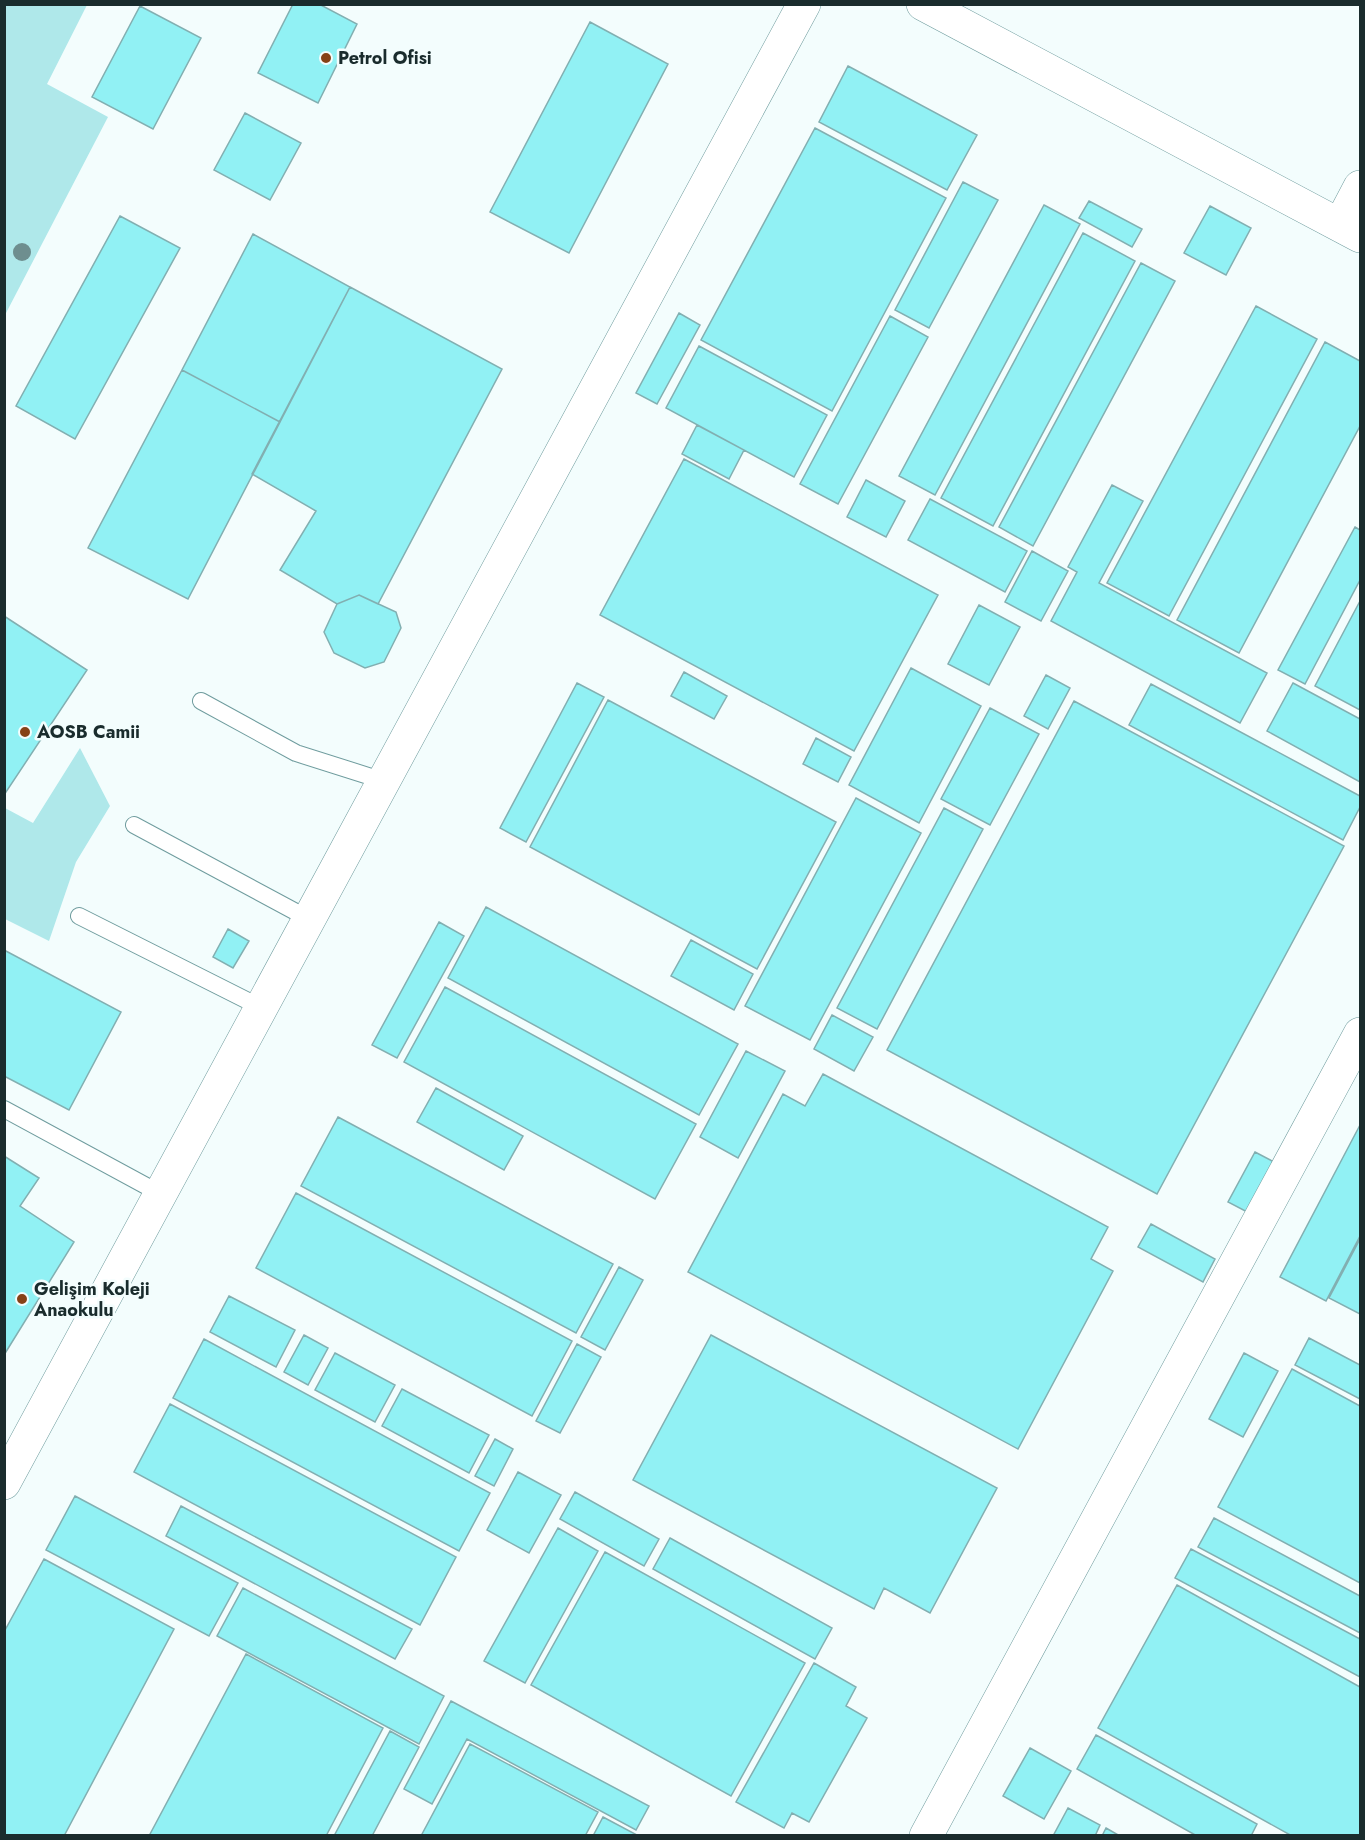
<svg xmlns="http://www.w3.org/2000/svg" width="1365" height="1840" font-family="Jost,sans-serif">
	<style>
		.green { fill: #afe8ea }
		.building { fill: #91f1f4; stroke: #82afb1; stroke-width: 1.5 }
		.lines { fill: none; stroke-linecap: round; stroke-linejoin: round }
		.service-casing { stroke: #6f9c9e; stroke-width: 18 }
		.tertiary-casing { stroke: #6f9c9e; stroke-width: 34 }
		.service { stroke: #fff; stroke-width: 16 }
		.tertiary { stroke: #fff; stroke-width: 33 }
		.tree { fill: #6e8e8f }
		.poi-dot { fill: #864217; stroke: #f3fdfd; stroke-width: 2 }
		.labels { text-anchor: middle; dominant-baseline: central; stroke-width: 5; stroke-linejoin: round; paint-order: stroke }
		.poi-label { font-size: 18px; font-weight: bold; fill: #1a2c2d; stroke: #f3fdfd; text-anchor: start }
	</style>
	<rect width="100%" height="100%" fill="#f3fdfd"/>
	<!-- green -->
	<path class="green" d="M5 4 87 5 47 84 108 117 5 315Z
		M80 748 110 806 76 862 49 941 5 919V808L33 823Z"/>
	<!-- building -->
	<path class="building" d="M293 4H319L357 24 318 103 258 73Z
		M140 6 201 38 153 129 92 97Z
		M590 22 668 64 569 253 490 212Z
		M848 66 977 135 947 190 819 122Z
		M245 113 301 143 270 200 214 170Z
		M815 128 946 198 832 411 701 340Z
		M963 182 998 200 929 328 895 310Z
		M1089 201 1142 229 1132 247 1079 218Z
		M1044 205 1080 224 935 495 899 476Z
		M1210 206 1251 228 1226 275 1184 253Z
		M120 216 180 248 75 439 16 406Z
		M1083 233 1135 261 993 526 941 498Z
		M253 234 350 287 280 422 182 370Z
		M1141 263 1175 281 1033 546 999 527Z
		M350 287 502 369 378 604 359 595 337 604 280 570 316 511 252 474Z
		M1256 306 1317 339 1169 616 1107 583Z
		M679 313 700 325 657 404 636 393Z
		M890 316 928 337 838 504 800 484Z
		M1325 342 1360 361V426L1239 653 1177 620Z
		M699 346 827 415 794 477 666 408Z
		M182 370 280 422 188 599 88 548Z
		M697 425 744 450 729 479 682 454Z
		M684 459 938 595 854 751 600 615Z
		M866 480 905 501 886 537 847 517Z
		M1112 485 1143 501 1099 583 1267 673 1240 723 1051 621 1077 572 1068 567Z
		M930 499 1027 551 1005 592 908 540Z
		M1355 527 1360 530V580L1305 684 1278 670Z
		M1032 551 1068 571 1041 621 1005 602Z
		M359 595 396 612 401 628 384 662 365 668 334 653 324 632 337 604Z
		M1360 601V710L1315 686Z
		M979 605 1020 627 989 685 948 664Z
		M4 616 87 670 4 795Z
		M911 668 981 706 919 823 849 785Z
		M684 672 727 696 714 719 671 696Z
		M1046 675 1070 688 1048 729 1024 716Z
		M577 683 604 697 526 842 500 828Z
		M1293 683 1360 719V782L1267 731Z
		M1151 684 1360 796V807L1343 840 1129 725Z
		M608 700 836 822 757 969 530 847Z
		M1074 701 1344 846 1157 1194 887 1050Z
		M990 708 1039 734 990 825 941 799Z
		M816 738 851 757 838 782 803 764Z
		M856 798 921 833 810 1040 745 1006Z
		M944 808 983 829 877 1029 837 1008Z
		M486 907 738 1044 699 1115 448 978Z
		M439 922 464 936 397 1058 372 1045Z
		M228 929 249 941 233 968 213 957Z
		M691 940 753 974 734 1010 671 976Z
		M4 950 121 1012 69 1110 4 1076Z
		M445 987 696 1124 655 1199 404 1062Z
		M832 1015 873 1037 854 1071 814 1049Z
		M746 1051 785 1071 738 1158 700 1137Z
		M823 1074 1108 1227 1091 1259 1113 1271 1018 1449 688 1272 783 1094 805 1106Z
		M436 1088 523 1136 504 1170 417 1122Z
		M338 1117 613 1264 576 1333 301 1186Z
		M1360 1125V1236L1326 1301 1280 1277Z
		M1255 1152 1278 1164 1251 1214 1228 1202Z
		M4 1156 39 1178 20 1206 74 1242 4 1355Z
		M296 1193 572 1341 532 1416 256 1268Z
		M1151 1224 1215 1259 1203 1282 1138 1247Z
		M1360 1239V1314L1329 1298Z
		M619 1267 643 1280 605 1350 581 1337Z
		M229 1296 295 1330 276 1367 210 1332Z
		M304 1335 328 1348 308 1385 284 1372Z
		M711 1335 997 1488 930 1613 884 1588 874 1609 633 1480Z
		M1309 1338 1360 1365V1399L1295 1365Z
		M204 1339 490 1493 459 1551 173 1398Z
		M577 1344 601 1357 560 1433 536 1421Z
		M335 1353 395 1385 375 1422 315 1390Z
		M1244 1353 1278 1371 1243 1437 1209 1419Z
		M1292 1369 1360 1406V1583L1218 1507Z
		M402 1389 489 1435 469 1473 382 1426Z
		M170 1404 456 1557 420 1625 134 1472Z
		M495 1439 513 1449 494 1486 475 1476Z
		M518 1472 561 1495 529 1553 487 1530Z
		M575 1492 659 1539 644 1566 560 1519Z
		M75 1496 238 1583 209 1636 46 1550Z
		M181 1506 412 1629 395 1659 166 1536Z
		M1214 1518 1360 1596V1633L1198 1547Z
		M558 1528 598 1551 525 1683 484 1661Z
		M670 1538 832 1628 815 1659 653 1569Z
		M1191 1549 1360 1639V1677L1175 1578Z
		M605 1552 805 1663 731 1796 531 1685Z
		M44 1559 174 1629 64 1836H4V1632Z
		M1177 1585 1360 1687V1836H1292L1098 1728Z
		M243 1588 444 1696 419 1744 217 1636Z
		M246 1654 383 1728 326 1836H149Z
		M814 1663 856 1687 846 1706 867 1718 809 1822 792 1813 784 1828 736 1802Z
		M451 1701 649 1806 636 1830 467 1739 432 1804 404 1789Z
		M390 1731 419 1747 372 1836H334Z
		M1096 1735 1257 1824 1251 1836H1197L1077 1769Z
		M470 1744 598 1812 585 1836H421Z
		M1030 1748 1071 1771 1044 1819 1003 1796Z
		M1068 1808 1100 1825 1095 1836H1053Z
		M603 1817 637 1835 593 1836Z
		M1106 1828 1120 1836H1102Z"/>
	<g class="lines">
		<!-- service casing -->
		<g class="service-casing">
			<path id="service" d="M201 701 296 753 384 781
				M134 825 309 919
				M79 916 262 1008
				M4 1109 161 1194"/>
		</g>
		<!-- tertiary casing -->
		<g class="tertiary-casing">
			<path id="tertiary" d="M923 4 1360 236
				M1340 225 1360 187
				M4 1483 804 4
				M926 1836 1360 1034"/>
		</g>
		<!-- service -->
		<use href="#service" class="service"/>
		<!-- tertiary -->
		<use href="#tertiary" class="tertiary"/>
	</g>
	<!-- trees -->
	<circle class="tree" cx="22" cy="252" r="9"/>
	<!-- markers -->
	<g class="poi-dot">
		<circle cx="326" cy="58" r="6"/>
		<circle cx="25" cy="732" r="6"/>
		<circle cx="22" cy="1299" r="6"/>
	</g>
	<g class="labels">
		<!-- poi labels -->
		<g class="poi-label">
			<text x="338" y="58">Petrol Ofisi</text>
			<text x="37" y="732">AOSB Camii</text>
			<text x="34" y="1289">Gelişim Koleji<tspan x="34" dy="21">Anaokulu</tspan></text>
		</g>
	</g>
	<!-- border -->
	<rect width="1365" height="1840" fill="none" stroke="#1a2c2d" stroke-width="12"/>
</svg>
